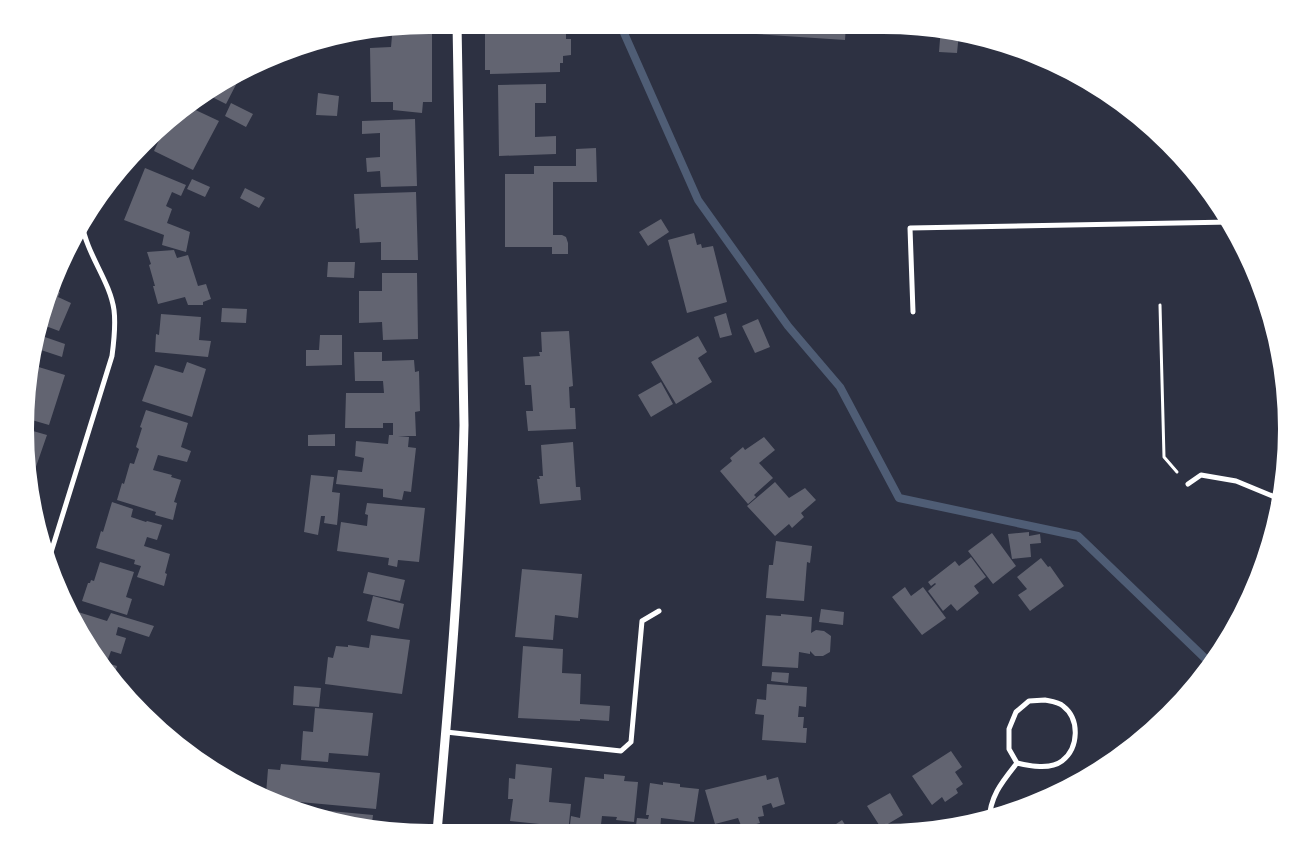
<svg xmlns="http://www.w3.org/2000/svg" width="1312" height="858" font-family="'Varela Round',sans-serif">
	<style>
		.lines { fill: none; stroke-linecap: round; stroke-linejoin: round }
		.stream { stroke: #4f5d75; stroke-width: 8 }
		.building { fill: #626471 }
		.path { stroke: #fff; stroke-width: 3 }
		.minor { stroke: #fff; stroke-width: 5 }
		.tertiary { stroke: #fff; stroke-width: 9 }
		.rim { fill: none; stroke: #fff; stroke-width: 6 }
	</style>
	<rect width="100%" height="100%" fill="#2d3142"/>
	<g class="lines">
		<!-- stream -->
		<path class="stream" d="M620 24 698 200 788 326 840 387 899 498 1078 536 1212 665"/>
	</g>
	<!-- building -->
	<path class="building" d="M432 23V102H423L422 113 393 110V102H371L370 48 391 47 392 36H363V33Z
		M485 23H572V29H566V39H571V55L563 56V63H560V72L490 74V70H485Z
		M757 25H846L845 40 756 34Z
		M941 27 959 33 957 53 939 52Z
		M243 71 226 104 202 92 203 91Z
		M546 84V103H535V137L556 136V154L499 156 498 85Z
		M318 93 339 96 337 116 316 115Z
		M231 103 253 114 246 127 225 116Z
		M187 106 219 121 193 170 154 151 165 127Z
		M415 119 417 186 381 187 380 171 367 172 366 158 380 157V133L362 134V121Z
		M596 148 597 182H553V235H562L566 237 568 243V254H552V247H505V174H534V166H576V149Z
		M145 168 186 185 181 196 172 192 166 206 172 209 167 223 190 232 186 252 162 245 164 235 124 220Z
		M192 179 210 187 205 197 187 189Z
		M245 188 265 198 259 208 240 198Z
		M416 192 418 260H381V242L360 243 359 228 356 229 354 194Z
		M661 219 669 232 648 246 639 232Z
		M694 233 697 245 701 244 702 248 713 246 727 302 687 313 668 240Z
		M174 250 177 258 188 255 198 286 206 284 211 299 203 302V305H188L185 297 158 304 153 286H155L149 265 151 264 147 252Z
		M328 262H355L354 278 327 277Z
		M382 273H417L418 339 383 340 382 322 359 323V291H382Z
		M50 288 60 292 58 297 71 303 59 331 43 325 46 319 43 318Z
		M222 308 247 309 246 323 221 322Z
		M726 313 732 335 720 338 714 317Z
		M161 314 201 317 199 340 211 341 208 357 155 352 156 334 159 335Z
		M758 319 770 347 755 353 742 326Z
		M569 331 573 386 569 387 570 408H575L576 429 528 431 526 411H533L531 385H525L523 357 540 356 539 352H542L541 332Z
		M320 335H342V365L306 366V350H319Z
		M42 336 65 344 62 357 38 349Z
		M698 336 707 352 698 358 712 382 676 404 651 362Z
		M354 352H382V361L414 360 415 372 419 371 420 411 415 412 416 436H398L409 437 408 447 416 448 411 492 404 491 402 500 383 497V489L336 484 338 470 362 472 364 458 355 456 356 441 388 444 389 435H393V423H383V428H345L346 393H384L383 381H355Z
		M187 362 206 369 192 417 142 401 155 365 183 373Z
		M32 365 65 375 49 425 25 418 23 402Z
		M661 382 673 404 651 417 638 395Z
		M146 410 188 423 181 447 191 451 187 462 158 455 153 470 172 475 171 477 181 480 174 502 177 503 173 520 155 515 156 512 117 500 122 483 124 484 130 463 134 464 139 449 136 447 142 428 140 427Z
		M26 429 47 435 31 481Z
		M335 434V446H308V435Z
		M764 437 775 450 759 463 773 478 754 495 756 497 748 504 720 471 732 461 730 458 743 447 745 450Z
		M573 442 576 487H580L581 500 540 504 537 479H540L539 476H543L541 445Z
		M311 475 334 477 332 492 340 493 337 525 324 523 325 516H321L318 535 304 532Z
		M775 482 789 498 805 488 816 500 801 513 804 517 792 528 789 524 775 536 747 506Z
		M112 502 133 509 131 517 146 522 147 521 162 525 157 540 147 537 144 546 170 554 165 573 167 574 164 586 137 577 141 566 134 564 135 560 96 548 101 531 103 532Z
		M367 503 425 508 419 562 398 560 397 567 388 565 389 558 337 551 341 522 367 526 368 515 365 514Z
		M1029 532V536L1040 534 1041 543 1030 544 1031 557 1012 559 1008 534Z
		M992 533 1016 566 993 584 968 551Z
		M776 541 812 546 810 563 807 562 804 601 766 598 769 565H773Z
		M971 557 986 577 974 586 979 593 957 611 951 604 943 611 928 591 936 584 935 583 931 586 928 582 955 561 959 566Z
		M1041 558 1048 567 1050 566 1064 586 1030 611 1018 595 1027 589 1017 577Z
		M100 562 134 572 126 597 132 599 127 615 82 601 88 583H90L91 580 94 581Z
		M522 569 582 574 578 618 555 615 553 640 515 637Z
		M368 572 405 580 400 601 363 593Z
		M905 587 911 596 923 587 946 618 922 635 892 597Z
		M373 596 404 604 399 629 367 621Z
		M821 609 844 612 843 625 819 622Z
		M78 612 107 621 111 613 154 626 149 637 118 627 116 635 126 638 121 654 111 651 108 659 100 657V660L81 637 82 634 77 632 74 625Z
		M781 614 812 617 811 633 816 630 824 631 831 636 830 652 823 656H815L810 651V654L799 652 798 668 762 666 766 615 781 616Z
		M371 635 410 640 402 694 325 684 328 657 333 658 336 646 348 647V645L369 648Z
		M523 646 563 649 562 673 581 674 580 704 610 706 609 721 580 719V721L518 718Z
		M100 661 117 666 114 677 110 673Z
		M772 672 789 673 788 683 771 681Z
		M767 684 807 687 806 707 799 706 798 717H804L803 728H807L806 743 762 740 764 715 755 714 757 699 766 700Z
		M294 686 321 688 319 707 293 705Z
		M315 708 373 713 368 756 329 753 328 762 301 760 303 731 313 732Z
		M951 751 962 767 955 772 963 784 956 789 958 793 945 802 942 797 932 805 912 776Z
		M281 764 380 773 376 809 278 800V795L266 794 268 769 280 770Z
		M516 764 552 768 549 802 571 804 568 833H549V825L510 821 513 799H508L509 778 515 779Z
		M604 774 625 776 624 781 638 782 634 822 616 820 617 817 602 816 600 833H569L571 816 580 818 585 777 604 779Z
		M766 775 767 780 778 777 785 804 773 808 771 803 762 806 764 816 758 817 760 823 742 828 738 818 715 824 705 790Z
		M663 782 680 784V787L699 789 694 822 661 818 660 833H635L637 818 648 819 649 815H646L650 783 663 785Z
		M890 793 903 815 881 828 867 806Z
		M309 809 373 815 371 831 309 812Z
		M842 820 851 834H821Z"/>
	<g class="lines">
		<!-- path -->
		<path class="path" d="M1160 305 1164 457 1177 472"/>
		<!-- minor -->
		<path class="minor" d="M913 312 910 228 1231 222
			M1188 484 1201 475 1236 481 1282 500
			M48 562 112 356C114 341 116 326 114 310 110 281 87 255 82 224
			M1045 700C1050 701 1059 702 1063 706 1080 719 1079 748 1062 761 1050 770 1030 766 1017 763L1009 749V729L1016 712 1029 701Z
			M446 732 621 751 631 742 642 621 659 611
			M989 821C990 796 1002 782 1017 763"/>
		<!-- tertiary -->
		<path class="tertiary" d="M437 832C449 697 461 561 464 425L457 23"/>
	</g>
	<!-- crop -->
	<path d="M0 0H1312V858H0ZM429 31H883A398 398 0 0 1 1281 429V429A398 398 0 0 1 883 827H429A398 398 0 0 1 31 429V429A398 398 0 0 1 429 31Z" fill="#fff" fill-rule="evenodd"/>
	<path class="rim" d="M429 31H883A398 398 0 0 1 1281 429V429A398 398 0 0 1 883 827H429A398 398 0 0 1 31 429V429A398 398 0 0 1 429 31Z"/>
</svg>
